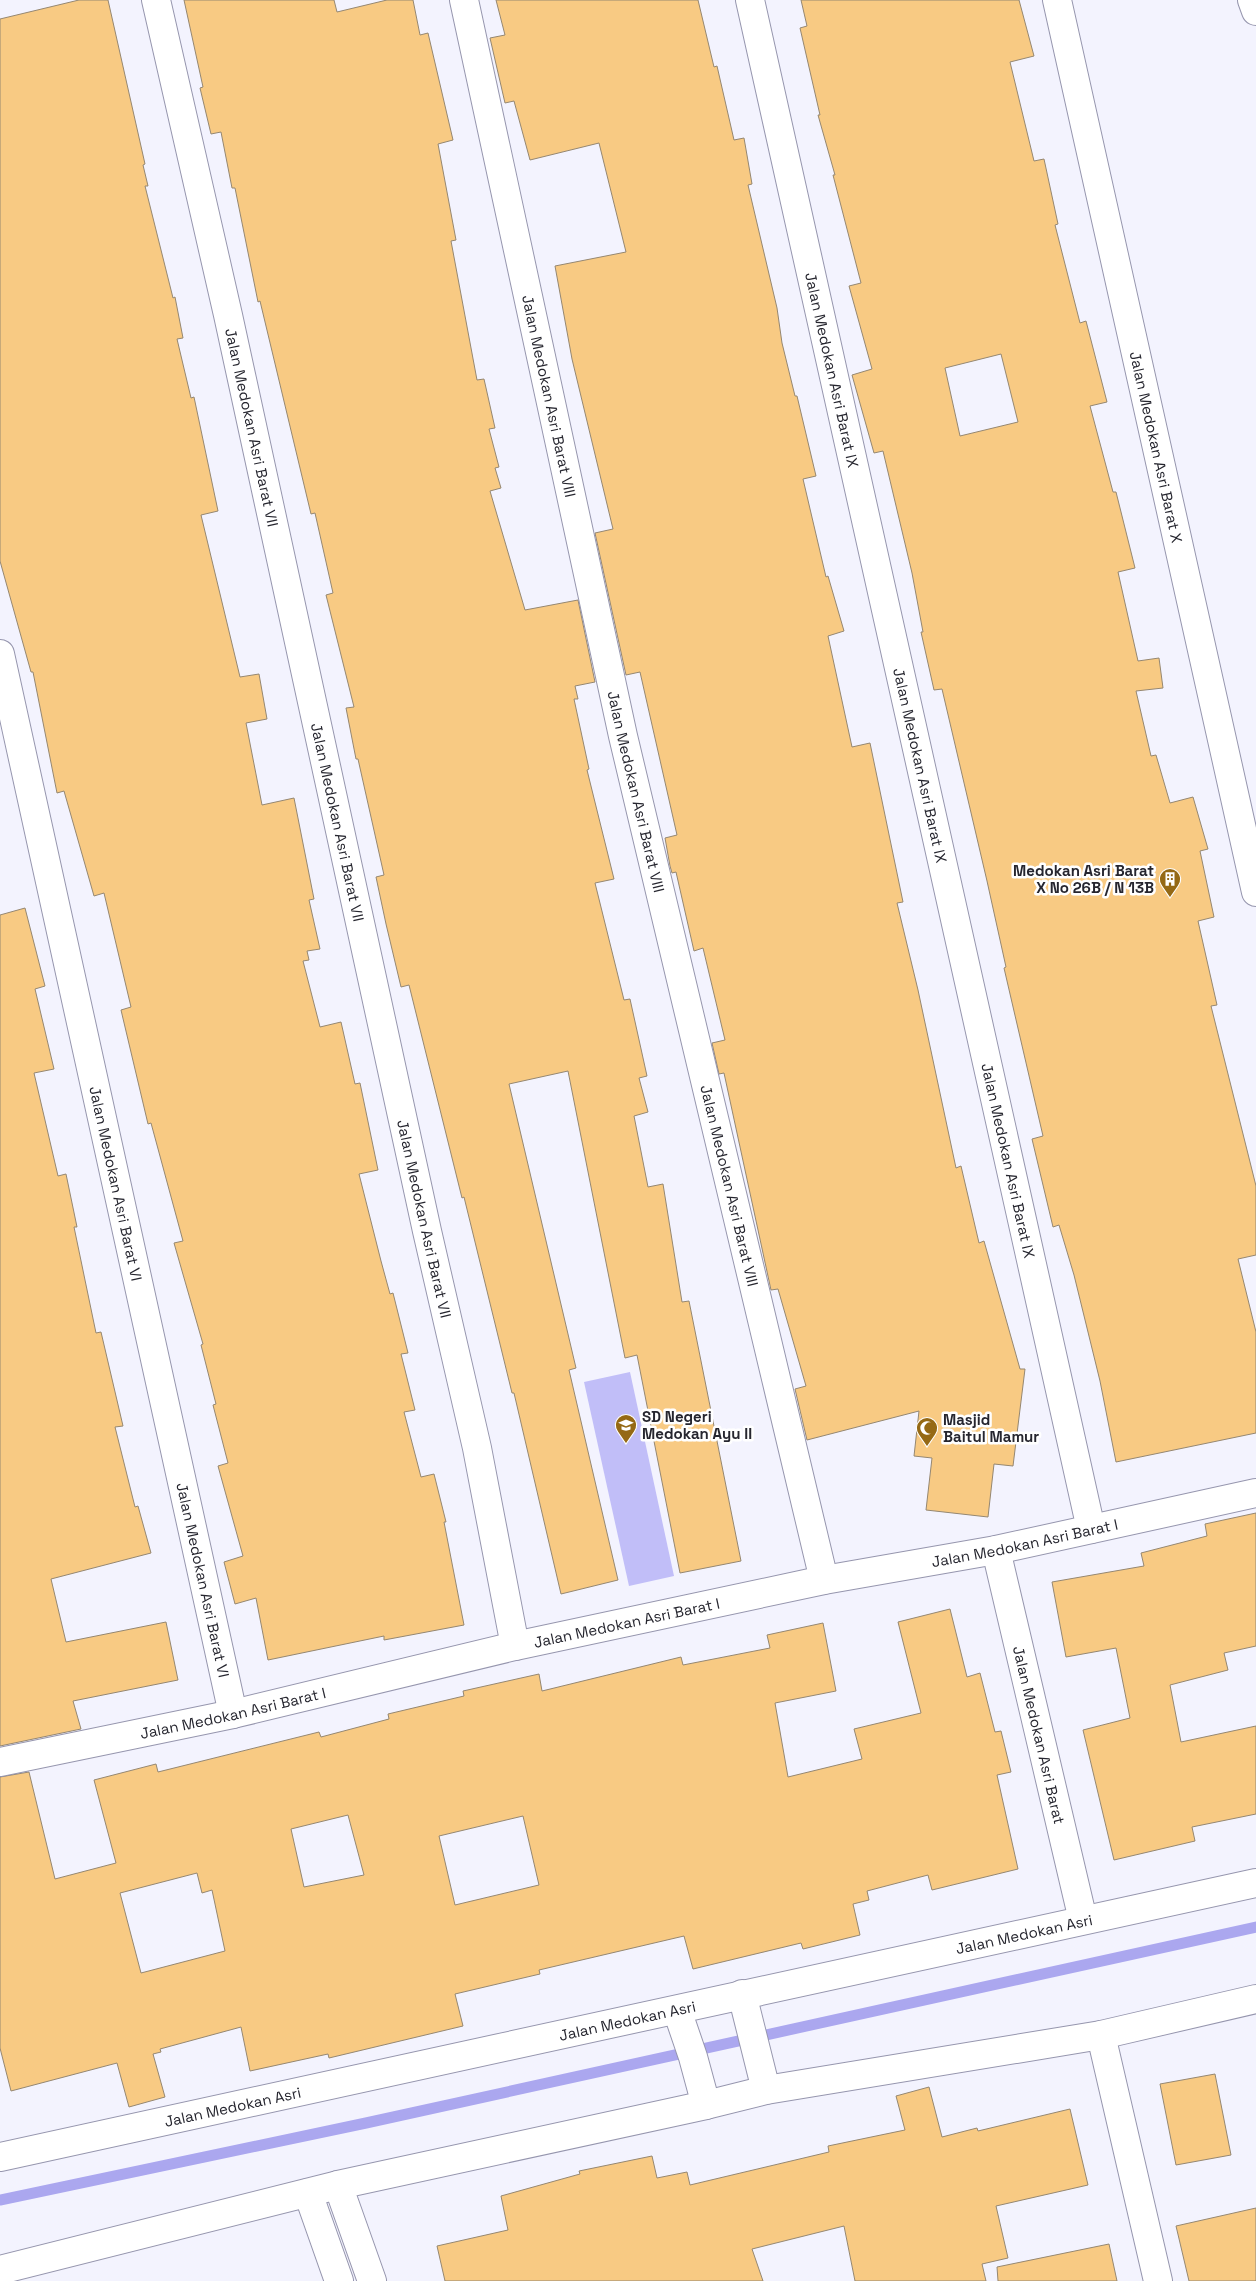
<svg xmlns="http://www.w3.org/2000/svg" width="1256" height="2281" font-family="'Space Grotesk',sans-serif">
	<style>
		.green { fill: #c1bef8 }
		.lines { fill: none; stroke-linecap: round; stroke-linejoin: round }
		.stream { stroke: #aba7ef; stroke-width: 11 }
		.building { fill: #f8ca83; stroke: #958771; fill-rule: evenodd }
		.street-casing { stroke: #9696ae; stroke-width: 30 }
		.secondary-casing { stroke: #9696ae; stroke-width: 30 }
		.street { stroke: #fff; stroke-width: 28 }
		.secondary { stroke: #fff; stroke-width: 28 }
		.labels { text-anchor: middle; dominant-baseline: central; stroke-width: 5; stroke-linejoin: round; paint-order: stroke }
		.street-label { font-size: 15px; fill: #26262f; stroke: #fff }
		.poi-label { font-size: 15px; font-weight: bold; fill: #26262f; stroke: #fff; text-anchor: start }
	</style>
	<rect width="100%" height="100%" fill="#f3f3fe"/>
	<!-- green -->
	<path class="green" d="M630 1372 674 1576 629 1586 584 1382Z"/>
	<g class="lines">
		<!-- stream -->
		<path class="stream" d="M0 2200 366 2123 1256 1927"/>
	</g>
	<!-- building -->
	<path class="building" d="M79 0H108L145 164 143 165 148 186H145L173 298 175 297 183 338 177 339 191 398 194 397 218 511 201 515 240 677 259 674 267 719 246 723 262 805 294 798 314 899 309 900 320 949 307 951 309 960 303 961 320 1027 341 1022 355 1084 360 1083 378 1170 359 1174 381 1261 390 1294 393 1293 408 1353 401 1354 415 1410 404 1412 421 1477 434 1474 446 1522H444L464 1625 384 1640V1636L268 1660 256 1598 235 1604 224 1562 243 1556 218 1466 228 1463 213 1405 216 1404 201 1345 203 1344 174 1243 183 1241 151 1123 148 1124 121 1010 131 1007 104 893 94 896 64 791 57 793 33 672H31L0 561V19Z
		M184 0H334L337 12 387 0H413L420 35 428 33 453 140 438 144 456 240 451 241 477 380 484 379 495 428 489 429 499 467 495 468 501 488 490 491 525 610 578 600 595 682 575 686 578 699H574L589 769 587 770 614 879 595 883 624 1000 630 999 647 1076 639 1078 648 1112 634 1116 648 1187 663 1184 682 1302 689 1301 741 1561 680 1573 637 1355 625 1358 568 1071 509 1084 576 1368 569 1370 618 1580 561 1594 514 1393H512L464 1197 462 1198 409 985 401 987 386 924 376 877 384 875 358 759H356L346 708 354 707 326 595 333 593 315 513 311 514 260 301 258 302 235 188H232L221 132 211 134 200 88 203 87Z
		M496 0H698L714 67 717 66 734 140 744 138 752 184 748 185 777 308 782 343 795 396H797L816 476 803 479 826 577 828 576 844 631 828 636 852 747 870 743 903 902 897 903 918 990 956 1168 961 1166 979 1243 984 1241 1020 1369H1025L1013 1466 994 1464 988 1517 926 1510 932 1458 914 1456 919 1411 807 1440 795 1389 806 1386 778 1289 771 1290 724 1073 719 1074 712 1043 725 1040 703 948 694 951 676 872 672 873 670 866 665 838 677 835 640 672 626 675 595 533 613 529 572 359 555 266 626 252 599 143 530 160 514 101 505 103 490 38 505 35Z
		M801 0H1019L1034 56 1010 62 1034 161 1044 159 1058 224 1055 225 1080 323 1086 321 1107 402 1090 406 1113 492H1116L1135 568 1118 572 1138 661 1159 658 1163 688 1136 691 1151 756 1156 755 1170 803 1193 797 1208 849 1200 851 1214 917 1198 921 1217 1005 1211 1006 1256 1186V1255L1238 1259 1256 1332V1433L1116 1462 1100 1381 1074 1275 1059 1225 1053 1227 1032 1139 1043 1136 1004 968 1006 967 987 881 942 689 934 690 921 632H923L912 573 883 451 874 453 852 375 872 369 849 286 861 283 833 175H835L818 115H820L800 28 807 26ZM1001 354 1018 422 960 436 945 368Z
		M25 908 45 986 35 989 54 1069 34 1073 58 1176 66 1174 77 1227H74L96 1333 101 1332 123 1426 115 1427 135 1507 138 1506 151 1553 51 1579 66 1642 166 1622 178 1680 73 1701 81 1729 0 1746V915Z
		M1256 1513V1646L1224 1653 1228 1670 1170 1685 1181 1742 1256 1726V1814L1192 1827 1195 1841 1114 1860 1083 1730 1130 1718 1116 1648 1066 1657 1052 1582 1144 1566 1141 1553 1207 1536 1205 1524Z
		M950 1609 967 1677 980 1673 995 1732 1001 1731 1011 1772 997 1775 1018 1869 932 1890 928 1875 867 1891 869 1900 853 1904 860 1935 803 1949 801 1943 693 1969 684 1936 539 1970 540 1974 455 1994 463 2026 329 2058 328 2054 250 2071 241 2027 160 2049 161 2052 153 2054 165 2097 129 2107 117 2063 11 2091 0 2048V1777L29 1772 55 1879 116 1863 94 1780 156 1764 158 1772 319 1732 321 1737 389 1719 388 1714 464 1696 463 1691 539 1674 542 1691 681 1657 683 1665 770 1648 767 1635 823 1623 836 1691 775 1703 788 1777 862 1759 854 1729 921 1713 898 1622ZM348 1815 364 1875 304 1887 291 1829ZM523 1816 539 1885 455 1905 439 1836ZM197 1873 202 1893 212 1890 225 1951 141 1973 120 1893Z
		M1215 2074 1231 2155 1176 2165 1160 2084Z
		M929 2087 942 2137 977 2128 978 2131 1070 2109 1088 2185 996 2206 1008 2258 982 2264 986 2281H855L844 2226 752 2249 763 2281H445L437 2246 508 2230 501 2196 580 2174 579 2171 652 2156 657 2178 687 2172 690 2185 829 2152 828 2146 905 2130 896 2096Z
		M1256 2208V2281H1189L1176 2226Z
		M1109 2244 1117 2281H998L997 2267Z"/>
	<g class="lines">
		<!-- street casing -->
		<g class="street-casing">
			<g id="street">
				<path id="s1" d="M156 0 228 315 427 1231 477 1448 515 1646"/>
				<path id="s2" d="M464 0 623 736 824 1580"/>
				<path id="s3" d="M750 0 1091 1529"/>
				<path id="s4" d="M1057 0 1256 892"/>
				<path d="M1252 0 1256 11"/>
				<path id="s5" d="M0 654 233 1714"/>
				<path id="s6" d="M996 1550 1083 1920"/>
				<path id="s7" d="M0 1762 233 1714 515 1646 824 1580 996 1550 1256 1493"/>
				<path d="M1101 2035 1158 2281"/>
				<path d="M308 2193 339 2281"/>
				<path d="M0 2270 338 2185"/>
			</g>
		</g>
		<!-- secondary casing -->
		<g class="secondary-casing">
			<g id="secondary">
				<path d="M742 1994 766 2090"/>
				<path d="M677 2010 693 2057 706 2105"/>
				<path id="s8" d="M0 2157 1256 1883"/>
				<path d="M372 2281 338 2185 706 2105 766 2090 1101 2035 1256 1999"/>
			</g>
		</g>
		<!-- street -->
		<use href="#street" class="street"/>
		<!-- secondary -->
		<use href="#secondary" class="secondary"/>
	</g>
	<!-- icons -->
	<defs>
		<g id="building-pin" transform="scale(1.125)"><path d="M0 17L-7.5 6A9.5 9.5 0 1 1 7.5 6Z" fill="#956915" stroke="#fff"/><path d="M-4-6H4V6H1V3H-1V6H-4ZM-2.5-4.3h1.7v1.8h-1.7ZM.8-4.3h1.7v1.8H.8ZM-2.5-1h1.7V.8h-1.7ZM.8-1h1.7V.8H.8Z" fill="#fff"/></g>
		<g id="school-pin" transform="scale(1.125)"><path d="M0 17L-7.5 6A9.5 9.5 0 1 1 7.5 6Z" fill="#956915" stroke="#fff"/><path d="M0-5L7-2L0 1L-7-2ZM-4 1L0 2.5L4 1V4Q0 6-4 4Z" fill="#fff"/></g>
		<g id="mosque-pin" transform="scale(1.125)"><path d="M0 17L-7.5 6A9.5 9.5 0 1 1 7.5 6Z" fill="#956915" stroke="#fff"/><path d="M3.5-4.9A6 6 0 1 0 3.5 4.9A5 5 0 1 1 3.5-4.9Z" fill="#fff"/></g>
	</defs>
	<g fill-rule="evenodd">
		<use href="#building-pin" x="1170" y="879"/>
		<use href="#school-pin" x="626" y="1425"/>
		<use href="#mosque-pin" x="927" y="1428"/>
	</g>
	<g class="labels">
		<!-- street labels -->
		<g class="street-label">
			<text stroke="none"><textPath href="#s3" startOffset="379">Jalan Medokan Asri Barat IX</textPath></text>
			<text stroke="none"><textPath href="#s2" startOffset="405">Jalan Medokan Asri Barat VIII</textPath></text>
			<text stroke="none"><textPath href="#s1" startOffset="438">Jalan Medokan Asri Barat VII</textPath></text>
			<text stroke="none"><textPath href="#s4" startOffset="458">Jalan Medokan Asri Barat X</textPath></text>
			<text stroke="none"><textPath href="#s3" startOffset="784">Jalan Medokan Asri Barat IX</textPath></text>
			<text stroke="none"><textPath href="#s2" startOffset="810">Jalan Medokan Asri Barat VIII</textPath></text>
			<text stroke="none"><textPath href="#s1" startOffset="842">Jalan Medokan Asri Barat VII</textPath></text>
			<text stroke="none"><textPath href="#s3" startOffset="1189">Jalan Medokan Asri Barat IX</textPath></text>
			<text stroke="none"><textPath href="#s5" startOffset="542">Jalan Medokan Asri Barat VI</textPath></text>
			<text stroke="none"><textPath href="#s2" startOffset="1215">Jalan Medokan Asri Barat VIII</textPath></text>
			<text stroke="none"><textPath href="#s1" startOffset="1248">Jalan Medokan Asri Barat VII</textPath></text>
			<text stroke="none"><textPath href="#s7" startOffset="1048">Jalan Medokan Asri Barat I</textPath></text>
			<text stroke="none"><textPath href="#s5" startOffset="948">Jalan Medokan Asri Barat VI</textPath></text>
			<text stroke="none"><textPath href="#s7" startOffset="642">Jalan Medokan Asri Barat I</textPath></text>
			<text stroke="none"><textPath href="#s7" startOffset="238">Jalan Medokan Asri Barat I</textPath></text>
			<text stroke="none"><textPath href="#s6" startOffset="190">Jalan Medokan Asri Barat</textPath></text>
			<text stroke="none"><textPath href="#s8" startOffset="1048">Jalan Medokan Asri</textPath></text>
			<text stroke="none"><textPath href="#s8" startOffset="642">Jalan Medokan Asri</textPath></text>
			<text stroke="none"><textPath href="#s8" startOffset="238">Jalan Medokan Asri</textPath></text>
		</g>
		<!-- poi labels -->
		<g class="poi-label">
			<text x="1154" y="870" text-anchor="end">Medokan Asri Barat<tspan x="1154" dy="17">X No 26B / N 13B</tspan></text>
			<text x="642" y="1416">SD Negeri<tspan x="642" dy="17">Medokan Ayu II</tspan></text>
			<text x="943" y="1419">Masjid<tspan x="943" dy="17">Baitul Mamur</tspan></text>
		</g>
	</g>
</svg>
